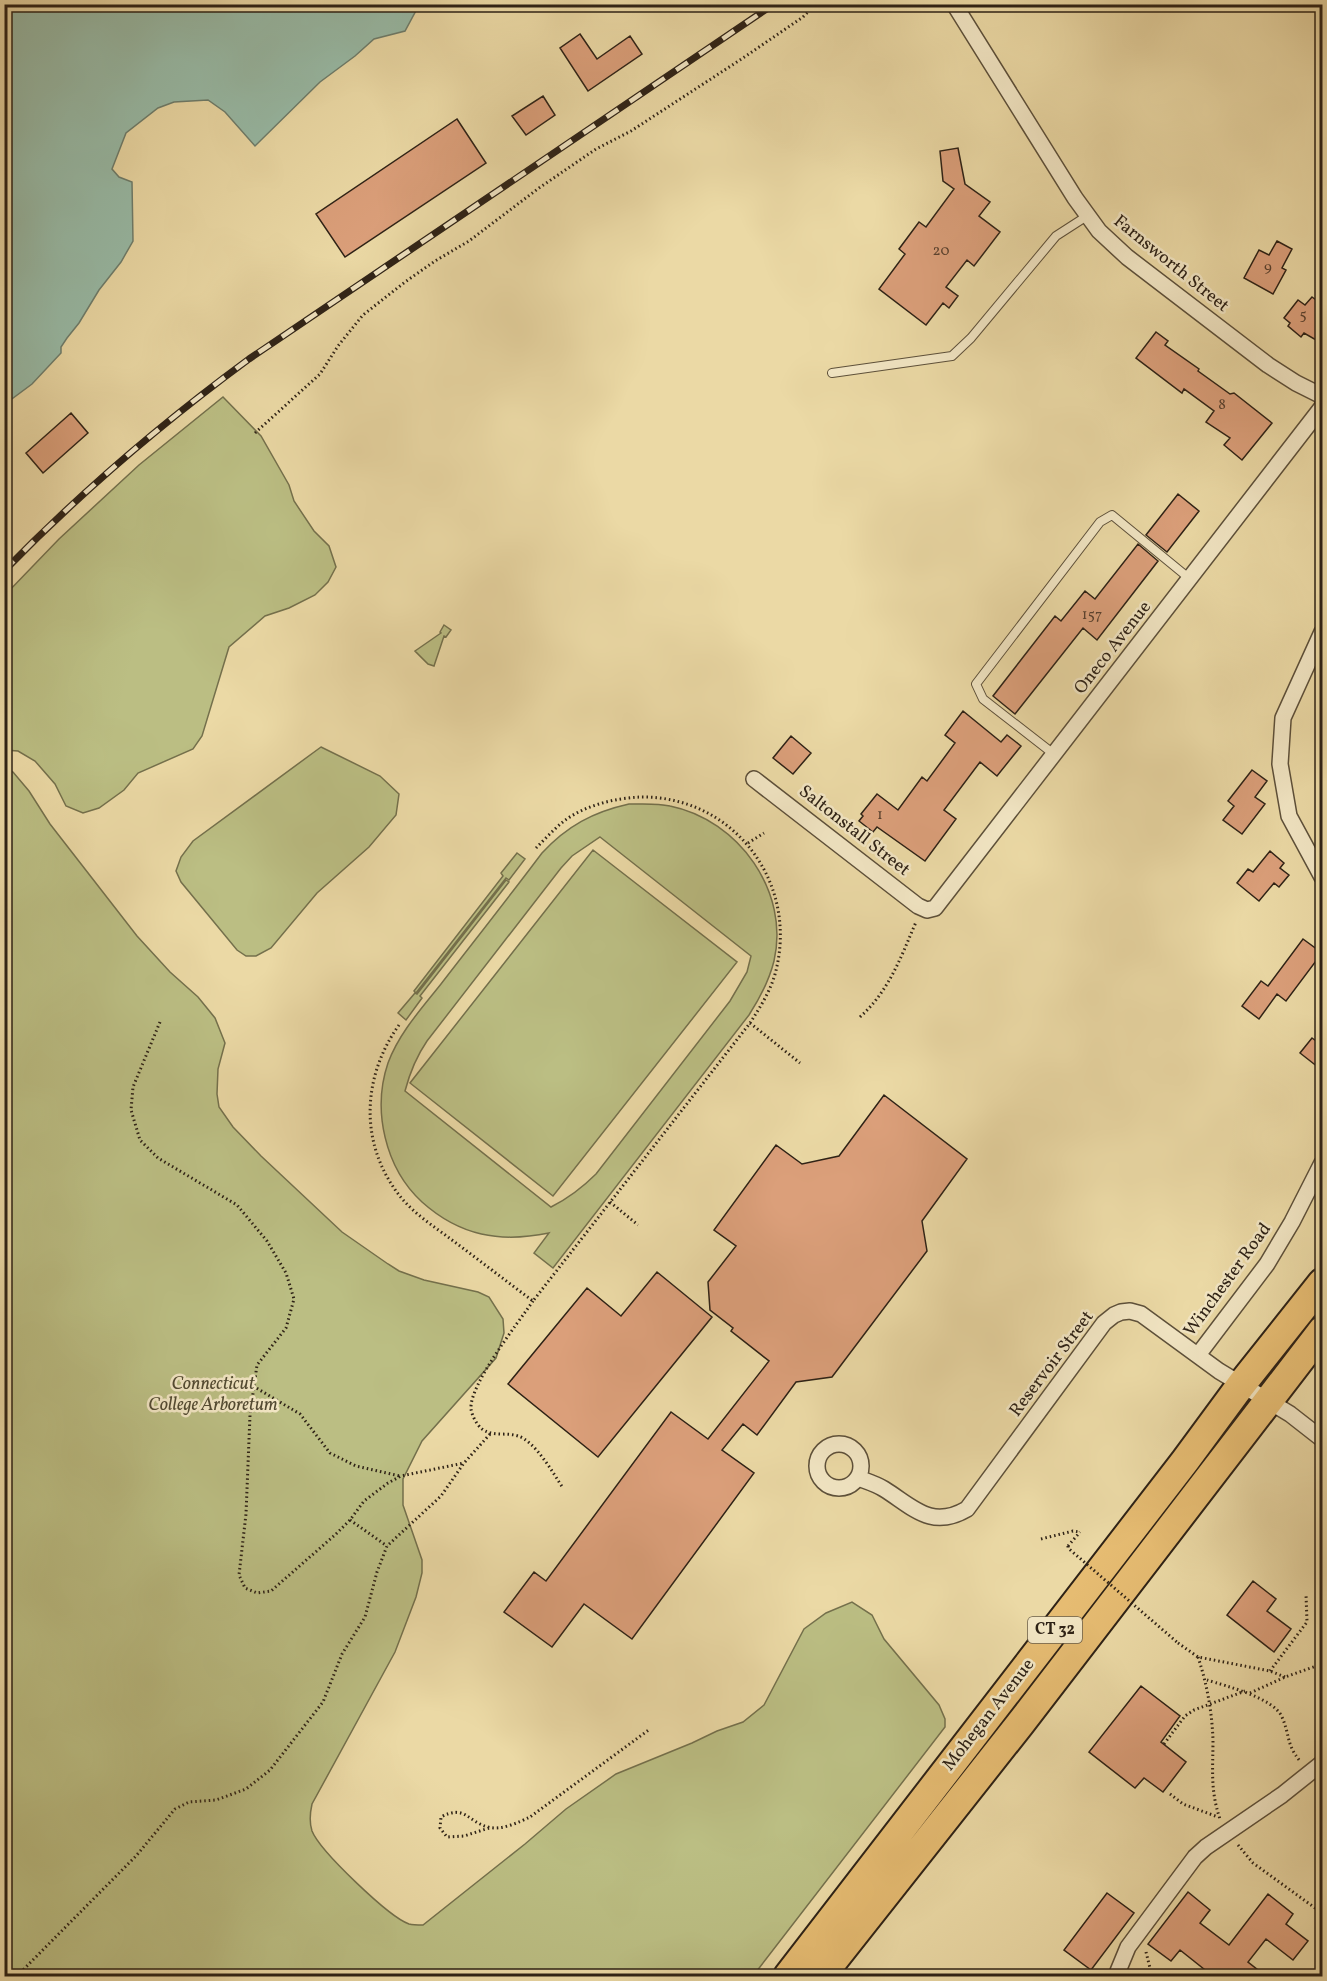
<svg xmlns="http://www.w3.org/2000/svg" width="1327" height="1981" font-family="Vollkorn,serif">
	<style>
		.green { fill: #bbbe83; stroke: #74704c; stroke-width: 1.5; fill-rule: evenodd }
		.water { fill: #98baa6; stroke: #6e7d6c; stroke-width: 1.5 }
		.building { fill: #db9f7a; stroke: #2e2216; stroke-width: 1.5 }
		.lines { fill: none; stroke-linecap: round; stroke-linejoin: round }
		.lane-casing { stroke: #5d503a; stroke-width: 10 }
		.street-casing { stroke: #5d503a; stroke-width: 18 }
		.highway-casing { stroke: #2e2216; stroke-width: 32 }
		.path { stroke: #2e2216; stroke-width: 3; stroke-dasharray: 1.5 3; stroke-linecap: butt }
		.lane { stroke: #f2e6c4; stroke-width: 8 }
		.street { stroke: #f2e6c4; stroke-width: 15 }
		.highway { stroke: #e6bc72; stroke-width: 28 }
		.rail-casing { stroke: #2e2216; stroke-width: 7 }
		.rail { stroke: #f2e6c4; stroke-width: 4.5; stroke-dasharray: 14; stroke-linecap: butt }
		.path-bridge { stroke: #2e2216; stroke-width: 3; stroke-dasharray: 1.5 3; stroke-linecap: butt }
		.labels { text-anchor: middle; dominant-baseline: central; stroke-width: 5; stroke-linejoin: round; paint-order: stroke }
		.number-label { font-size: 15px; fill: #59412f }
		.shield { fill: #f2e6c4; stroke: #695d4a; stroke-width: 1.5 }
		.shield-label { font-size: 16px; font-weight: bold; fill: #2e2216 }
		.street-label { font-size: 18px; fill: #2e2216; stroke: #f2e6c4 }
		.park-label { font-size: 18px; font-style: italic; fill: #514931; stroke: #f2e6c4 }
	</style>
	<rect width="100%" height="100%" fill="#ebd9a5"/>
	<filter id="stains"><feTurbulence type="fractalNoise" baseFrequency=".00333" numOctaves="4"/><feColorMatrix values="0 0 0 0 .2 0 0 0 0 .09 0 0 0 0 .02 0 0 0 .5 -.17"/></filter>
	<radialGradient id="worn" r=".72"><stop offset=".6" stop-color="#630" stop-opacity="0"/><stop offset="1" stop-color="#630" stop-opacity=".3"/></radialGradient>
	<!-- green -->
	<path class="green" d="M223 397 261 436 289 485 294 501 314 531 329 546 336 567 328 582 315 595 289 608 265 616 229 647 202 736 193 749 138 773 124 790 99 808 83 813 66 806 55 784 35 761 18 751 5 750V595L59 539 139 465Z
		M444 625 451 630 446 637 444 636 434 666 428 664 415 651 441 633 440 632Z
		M321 747 380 776 399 794 396 815 369 847 317 893 271 948 256 956H246L237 950 181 882 176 871 181 857 193 841Z
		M4 767 13 772 29 791 50 824 137 936 170 972 198 997 215 1018 225 1043 218 1069 217 1094 219 1107 233 1127 261 1156 342 1232 388 1264 399 1271 424 1280 478 1292 489 1297 503 1319 504 1333 496 1358 422 1441 403 1479V1505L422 1560V1573L416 1597 395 1652 312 1804C310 1813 309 1822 312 1831 320 1851 389 1917 409 1924 413 1925 419 1925 423 1925L525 1844 566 1809 616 1774 692 1743 717 1731 743 1722 764 1705 804 1629 826 1613 852 1602 872 1615 884 1639 939 1705 945 1719V1727L753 1976H285L275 1974 266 1976H5Z
		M629 804C643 804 657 803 670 806 739 820 790 892 774 961 769 981 760 998 749 1015L553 1268 534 1253 549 1233C500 1243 460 1236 422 1202 385 1168 372 1110 388 1063 399 1033 422 1008 441 984 475 940 509 897 542 853 567 826 593 812 629 804ZM600 837 751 956 747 972 730 1001 596 1174C582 1188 569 1198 551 1207L405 1091C410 1072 416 1057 427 1041L561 868 572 856Z
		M593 850 737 962 553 1196 410 1083Z
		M517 853 525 859 509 880 506 878 416 993 414 991 503 876 501 873Z
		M506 880 509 882 420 996 422 998 406 1020 398 1013 415 993 417 994Z"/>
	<!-- water -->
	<path class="water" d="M5 4H419V5L405 31 374 39 355 56 320 82 255 146 225 112 208 100 174 102 158 108 126 133 112 169 119 177 132 182 133 241 121 262 99 290 79 323 67 338 61 347V353L32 384 5 404Z"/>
	<!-- building -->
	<path class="building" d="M580 34 597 59 630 36 642 54 588 91 560 48Z
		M543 96 555 115 526 135 512 116Z
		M457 119 486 163 345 257 316 214Z
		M958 148 965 184 990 202 979 216 1000 232 974 266 967 260 946 287 958 296 949 308 943 303 926 325 879 289 905 254 899 249 919 222 926 227 954 189 943 181 940 151Z
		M1277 241 1292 249 1282 268 1286 270 1273 294 1244 278 1259 250 1269 255Z
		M1312 297 1323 305V344L1304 333 1301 337 1288 326 1290 323 1284 318 1298 300 1305 305Z
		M1156 332 1168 341 1165 345 1199 369 1198 371 1230 394 1234 393 1272 423 1242 460 1224 445 1230 438 1206 422 1214 411 1184 389 1182 393 1136 358Z
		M71 413 88 433 43 473 26 453Z
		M1178 494 1199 511 1167 552 1146 535Z
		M1138 544 1158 561 1097 640 1083 628 1015 714 993 696 1055 616 1061 621 1085 591 1095 599Z
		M963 711 1001 742 1007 735 1021 746 997 776 980 762 944 810 956 819 925 861 877 827 873 832 859 821 863 816 861 814 877 794 898 810 922 777 927 781 955 743 945 735Z
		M791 736 811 753 793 774 773 758Z
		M1252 770 1267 781 1255 797 1265 804 1242 834 1223 820 1234 806 1228 801Z
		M1270 851 1284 863 1280 868 1289 875 1279 887 1274 883 1259 901 1237 883 1248 869 1253 872Z
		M1303 939 1322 953 1286 1001 1277 994 1259 1019 1242 1006 1261 981 1268 986Z
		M1312 1038 1323 1046V1071L1300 1053Z
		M884 1095 967 1159 922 1221 927 1251 832 1377 796 1382 757 1435 743 1424 722 1450 754 1473 632 1639 584 1604 552 1647 504 1612 534 1572 546 1581 671 1412 708 1439 769 1361 731 1331 733 1328 710 1310 708 1282 736 1246 714 1230 776 1145 802 1164 839 1156Z
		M657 1272 712 1317 598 1457 508 1384 587 1288 621 1316Z
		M1253 1581 1276 1599 1267 1611 1291 1629 1274 1652 1227 1615Z
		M1141 1686 1180 1716 1161 1742 1186 1762 1163 1792 1144 1778 1135 1788 1089 1752Z
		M1188 1892 1210 1910 1200 1923 1229 1945 1268 1894 1293 1914 1286 1924 1308 1941 1293 1960 1266 1939 1248 1962 1267 1977H1214L1180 1950 1171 1961 1148 1944Z
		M1107 1893 1134 1913 1091 1970 1064 1950Z"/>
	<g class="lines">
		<!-- lane casing -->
		<g class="lane-casing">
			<path id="lane" d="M832 373 952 356 971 338 1056 236 1087 216
				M1055 755 983 699 976 684 1100 522 1112 515 1190 579"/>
		</g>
		<!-- street casing -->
		<g class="street-casing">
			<path id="street" d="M954 4 1075 198 1099 231 1127 257 1268 365 1296 383 1322 396
				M1322 632 1283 718 1280 764 1289 816 1322 877
				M754 779 918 906 927 910 935 908 1322 407
				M1198 1355 1267 1264 1292 1222 1322 1163
				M817 1466a22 22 0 1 1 44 0a22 22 0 1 1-44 0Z
				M858 1478C866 1481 876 1484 884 1489 913 1507 931 1530 967 1509L1104 1323 1114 1315 1121 1312 1130 1311 1141 1314 1219 1371 1290 1414 1322 1439
				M1116 1976 1128 1947 1195 1857 1206 1847 1282 1795 1322 1763"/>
		</g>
		<!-- highway casing -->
		<g class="highway-casing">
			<path id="highway" d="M788 1976 1185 1461 1241 1385 1322 1283
				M821 1976 1020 1724 1322 1331"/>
		</g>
		<!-- path -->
		<path class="path" d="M255 433 320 374 338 346 363 315 405 282 435 261 469 241 539 188 596 149 631 131 743 58 803 17 816 4
			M748 843 764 833
			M860 1017C889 991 901 957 916 922
			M160 1022 133 1087 131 1110 140 1140 158 1158 237 1205 267 1241 286 1273 294 1299 286 1328 257 1365 250 1415 246 1514 239 1575 245 1588 257 1593 271 1591 335 1535 350 1520 364 1501 388 1483 401 1476 464 1463
			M750 1023 800 1063
			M399 1025C364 1074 359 1137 394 1188 408 1210 432 1225 452 1240 479 1260 506 1281 533 1301L750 1023C761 1006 773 987 777 966 796 879 732 796 641 797 616 798 585 805 564 821 554 829 544 840 535 849
			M610 1202 638 1225
			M533 1301C518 1323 469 1385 471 1409 472 1416 477 1425 482 1429 493 1437 506 1432 518 1436 535 1441 553 1473 563 1488
			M253 1386 300 1414 330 1453 356 1466 400 1476
			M350 1520 387 1546
			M1041 1539 1073 1531 1080 1532
			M1068 1546 1080 1532
			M1178 1643 1198 1657 1270 1671 1285 1677
			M1198 1657C1207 1684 1212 1712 1213 1740 1213 1769 1210 1790 1220 1819
			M1270 1671 1307 1622 1306 1594
			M1207 1680C1226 1686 1274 1698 1282 1717 1290 1735 1286 1744 1300 1761
			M1250 1693 1285 1677 1322 1664
			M1164 1744 1185 1716 1194 1710 1245 1691
			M1170 1794 1183 1804 1218 1817
			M489 1828 464 1836 447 1837 440 1828 441 1817C465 1804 468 1822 488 1827 501 1831 519 1822 530 1817L650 1729
			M1238 1845 1253 1863 1322 1913
			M1146 1952 1152 1976
			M17 1976 136 1856 175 1809 189 1802 216 1800 246 1789 270 1770 323 1702 342 1654 365 1617 377 1572 387 1546 441 1496 464 1463 491 1433"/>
		<!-- lane -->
		<use href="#lane" class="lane"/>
		<!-- street -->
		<use href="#street" class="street"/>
		<!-- highway -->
		<use href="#highway" class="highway"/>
		<!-- rail casing -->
		<g class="rail-casing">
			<path id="rail" d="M4 571C80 493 162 423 249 359L774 4"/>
		</g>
		<!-- rail -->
		<use href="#rail" class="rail"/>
		<!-- path-bridge -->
		<path class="path-bridge" d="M1068 1546V1548L1178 1643"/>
	</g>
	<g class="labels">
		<!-- number labels -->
		<g class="number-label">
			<text x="941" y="251">20</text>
			<text x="1268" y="267">9</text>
			<text x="1303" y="315">5</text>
			<text x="1222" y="405">8</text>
			<text x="1092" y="615">157</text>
			<text x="880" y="815">1</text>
		</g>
		<!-- shield labels -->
		<rect class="shield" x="1028" y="1617" width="54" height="26" rx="4.5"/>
		<g class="shield-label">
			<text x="1055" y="1630">CT 32</text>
		</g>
		<!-- street labels -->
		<g class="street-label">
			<text transform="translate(1171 264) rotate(39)">Farnsworth Street</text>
			<text transform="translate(1113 648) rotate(-52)">Oneco Avenue</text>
			<text transform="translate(854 831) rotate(38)">Saltonstall Street</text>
			<text transform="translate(1228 1280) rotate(-54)">Winchester Road</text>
			<text transform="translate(1052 1364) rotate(-53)">Reservoir Street</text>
			<text transform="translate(989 1715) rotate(-52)">Mohegan Avenue</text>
		</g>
		<!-- park labels -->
		<g class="park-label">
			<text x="213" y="1384">Connecticut<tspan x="213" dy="21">College Arboretum</tspan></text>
		</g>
	</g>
	<!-- margin -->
	<rect width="1327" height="1981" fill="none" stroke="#ebd9a5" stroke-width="24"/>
	<rect x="6" y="6" width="1315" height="1969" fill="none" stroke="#2e2216" stroke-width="3"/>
	<rect x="12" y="12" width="1303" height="1957" fill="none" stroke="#2e2216" stroke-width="1.5"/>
	<rect width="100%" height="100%" filter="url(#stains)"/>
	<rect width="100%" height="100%" fill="url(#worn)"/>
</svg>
